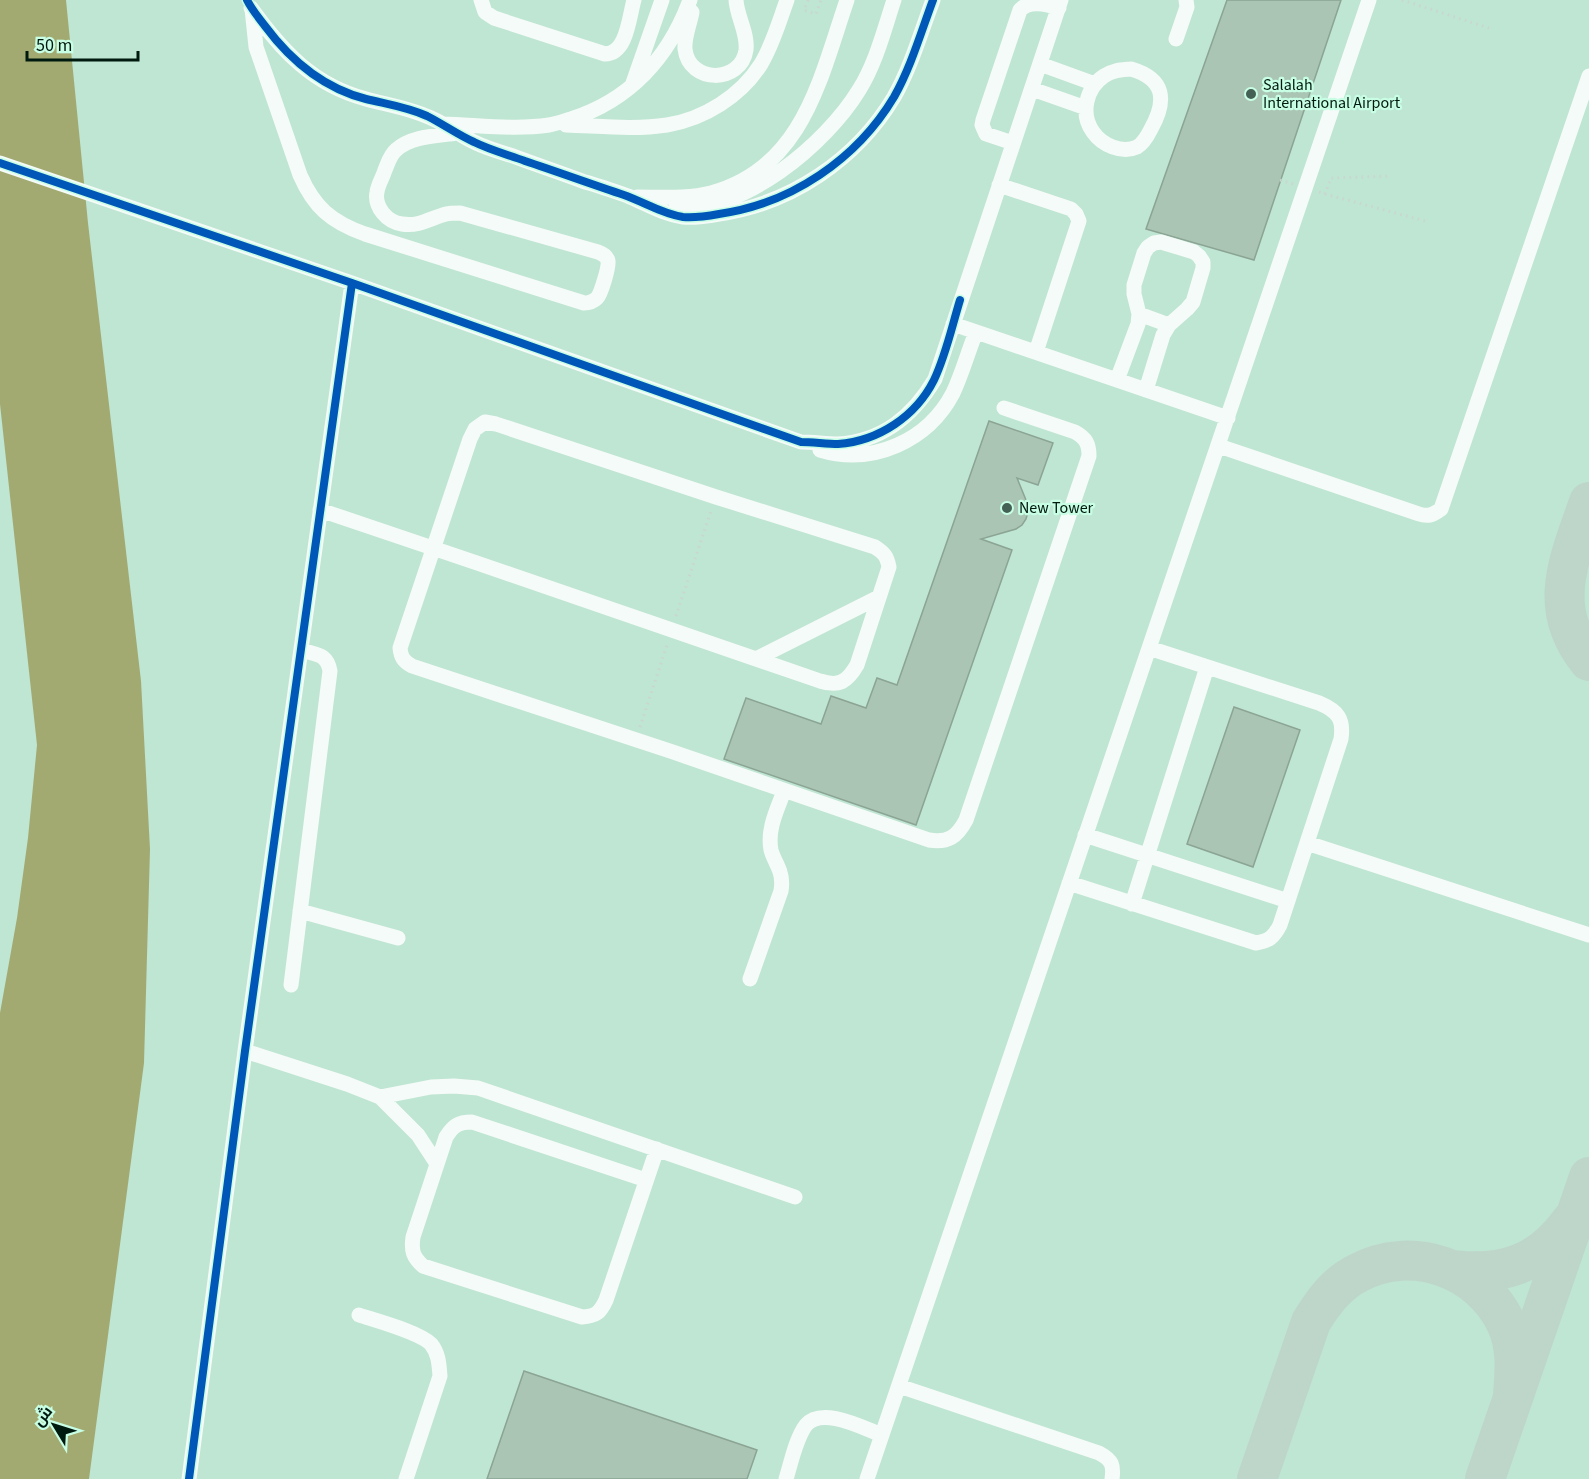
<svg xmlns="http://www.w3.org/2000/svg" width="1589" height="1479" font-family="'Source Sans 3',Cairo,sans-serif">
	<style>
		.water { fill: #a2aa72 }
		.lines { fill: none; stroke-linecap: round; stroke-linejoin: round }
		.taxiway { stroke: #bed6ca; stroke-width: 40 }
		.building { fill: #aac5b3; stroke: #8ba494; stroke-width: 1.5 }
		.path { stroke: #cad6d0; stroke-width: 3; stroke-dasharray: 1.5 4.5; stroke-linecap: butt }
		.minor { stroke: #f5fbf8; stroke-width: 15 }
		.cycleway-casing { stroke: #c8fee4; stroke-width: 11 }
		.cycleway { stroke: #0057b8; stroke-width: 8 }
		.poi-dot { fill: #436154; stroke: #c8fee4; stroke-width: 2 }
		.labels { text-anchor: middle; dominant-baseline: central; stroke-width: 4.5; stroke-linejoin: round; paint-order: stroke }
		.poi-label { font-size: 16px; fill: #001a0f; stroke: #c8fee4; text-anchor: start }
	</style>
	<rect width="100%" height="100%" fill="#bfe5d3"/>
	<!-- water -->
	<path class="water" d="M0 0H66L88 223 141 681 150 849 144 1063 89 1479H0V1013L17 918 28 838 37 745 0 404Z"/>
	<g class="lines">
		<!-- taxiway -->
		<path class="taxiway" d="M1589 502C1570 558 1545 607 1589 661
			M1454 1270C1504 1276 1541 1263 1571 1221
			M1257 1479 1311 1322C1323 1302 1337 1283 1358 1273 1412 1244 1480 1268 1506 1323 1517 1346 1515 1370 1513 1395
			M1485 1479 1589 1177"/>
	</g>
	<!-- building -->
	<path class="building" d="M1227 0H1341L1254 260 1146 229Z
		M989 421 1053 443 1038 485 1017 478 1028 505V512L1026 519 1022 525 1016 529 981 539 1012 550 916 825 724 759 746 698 821 724 831 696 866 708 877 678 897 685Z
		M1234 707 1300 730 1253 867 1187 844Z
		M524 1371 757 1450 747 1479H487Z"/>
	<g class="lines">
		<!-- path -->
		<path class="path" d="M808 0 804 10 816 14 821 0
			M1402 0 1489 28
			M1280 180 1293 184
			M1319 192 1325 194 1331 178 1391 176
			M1325 194 1425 221
			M676 616 711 511
			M640 727 668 642"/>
		<!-- minor -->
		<path class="minor" d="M481 0 485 12 494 18 605 54C627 54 629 17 634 0
			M251 8C282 51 313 85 366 99 392 106 419 110 443 124 454 130 463 137 474 142 486 148 500 152 513 156 537 165 561 173 585 182 600 186 614 191 628 196 647 204 663 214 683 217 695 218 708 216 719 214 791 204 857 159 894 97 911 67 921 32 933 0
			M252 9 256 47 300 175C314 207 331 222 365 234L584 303C589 303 593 302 597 298 601 294 609 267 608 261 607 256 603 254 598 252L460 213C455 213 450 213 446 214 431 218 419 227 402 224 387 222 374 207 377 192 378 184 383 177 385 170 388 163 390 155 396 150 411 136 437 136 457 133
			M692 12C690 24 684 37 685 49 689 84 741 84 746 50 748 33 737 17 736 0
			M1176 39 1187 7 1186 0
			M1040 64 1095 84
			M1131 69C1165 79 1167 100 1151 129 1148 135 1144 143 1137 147 1122 154 1102 145 1093 132 1080 114 1086 88 1104 76 1113 70 1121 70 1131 69Z
			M633 83 662 0
			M1032 89 1086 108
			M443 124C478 125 515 130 549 125 556 124 564 121 571 119 630 100 669 57 690 0
			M566 125C599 126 634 130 667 125 704 119 741 96 761 64 773 44 779 22 787 0
			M1013 143 986 134 982 125 983 120 1020 10C1029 0 1045 4 1059 8
			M0 163 352 283 801 442C813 442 826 444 838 444 883 441 913 416 935 379L1061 0
			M999 185 1071 209 1076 214 1079 221 1036 352
			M637 197C661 197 688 199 711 193 803 168 820 79 847 0
			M676 207C743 214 826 144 859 90 876 63 884 30 894 0
			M1139 314 1169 325
			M953 324 1228 418
			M1117 380 1138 324 1139 314 1134 294V285L1144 253 1148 247 1154 243 1161 242 1194 252 1199 256 1203 262V268L1193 302 1187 309 1169 325 1163 335 1146 390
			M1219 446 1419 514C1428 517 1433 515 1441 509L1589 76
			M820 450C872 466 928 441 953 393 962 374 968 352 976 332
			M320 510 477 563 820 681C839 687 847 682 857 665L889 567C887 556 884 553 875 547L716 497 496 424 485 422 475 429 470 439 400 648C401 657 403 661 412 666L673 752 929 840C948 843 957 837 966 820L1089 456C1089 444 1086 438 1075 432L1004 408
			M756 659 879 597
			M1085 835 1288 901
			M1307 843 1589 935
			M1069 883 1256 943C1269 941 1274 937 1280 925L1341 739C1344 719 1338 711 1319 703L1149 648
			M1132 904 1207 667
			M300 911 398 938
			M750 979 781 891C782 885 782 878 780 872 778 865 773 858 771 850 767 829 777 810 784 791
			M291 985 330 671C327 653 316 655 301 650
			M245 1051 347 1084 380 1097 418 1135 437 1164
			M380 1097 431 1087 454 1086 478 1088 795 1197
			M646 1180 472 1122C458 1122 453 1126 446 1137L413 1237C411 1251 413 1257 423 1266L582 1317C596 1316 600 1313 606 1300L657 1149
			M359 1315C377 1321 419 1332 431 1344 439 1354 439 1365 440 1376L406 1479
			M899 1386 1099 1453C1112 1460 1114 1465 1112 1479
			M189 1479 245 1051 352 283
			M786 1479C791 1463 796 1438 806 1425 822 1406 863 1428 882 1435
			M867 1479 1369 0"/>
		<!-- cycleway casing -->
		<g class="cycleway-casing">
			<path id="cycleway" d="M247 0C252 10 259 18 265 26 291 61 323 88 366 99 386 104 407 107 427 116 443 124 458 135 474 142 490 150 509 155 525 161 558 172 591 184 624 195 644 202 662 214 683 217 695 218 708 216 719 214 791 204 857 159 894 97 911 67 921 32 933 0
				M0 163 352 283 801 442C813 442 826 444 838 444 879 441 916 416 934 380 946 355 952 326 960 300
				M189 1479 245 1051 352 283"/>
		</g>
		<!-- cycleway -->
		<use href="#cycleway" class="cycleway"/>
	</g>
	<!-- markers -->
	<g class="poi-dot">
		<circle cx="1251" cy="94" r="6"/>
		<circle cx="1007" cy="508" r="6"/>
	</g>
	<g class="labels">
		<!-- poi labels -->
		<g class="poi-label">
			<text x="1263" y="85">Salalah<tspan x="1263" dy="18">International Airport</tspan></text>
			<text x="1019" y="508">New Tower</text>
		</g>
	</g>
	<!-- north arrow -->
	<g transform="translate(54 1425) rotate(308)" stroke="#c8fee4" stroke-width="4.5" paint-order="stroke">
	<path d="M0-4.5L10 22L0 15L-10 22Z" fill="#001a0f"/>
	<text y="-9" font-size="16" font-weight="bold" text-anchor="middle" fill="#001a0f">ش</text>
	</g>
	<!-- scale -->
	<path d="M27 51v9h111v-9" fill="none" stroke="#001a0f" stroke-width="3"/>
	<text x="36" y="51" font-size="18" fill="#001a0f" stroke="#c8fee4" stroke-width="4.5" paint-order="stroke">50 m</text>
</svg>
